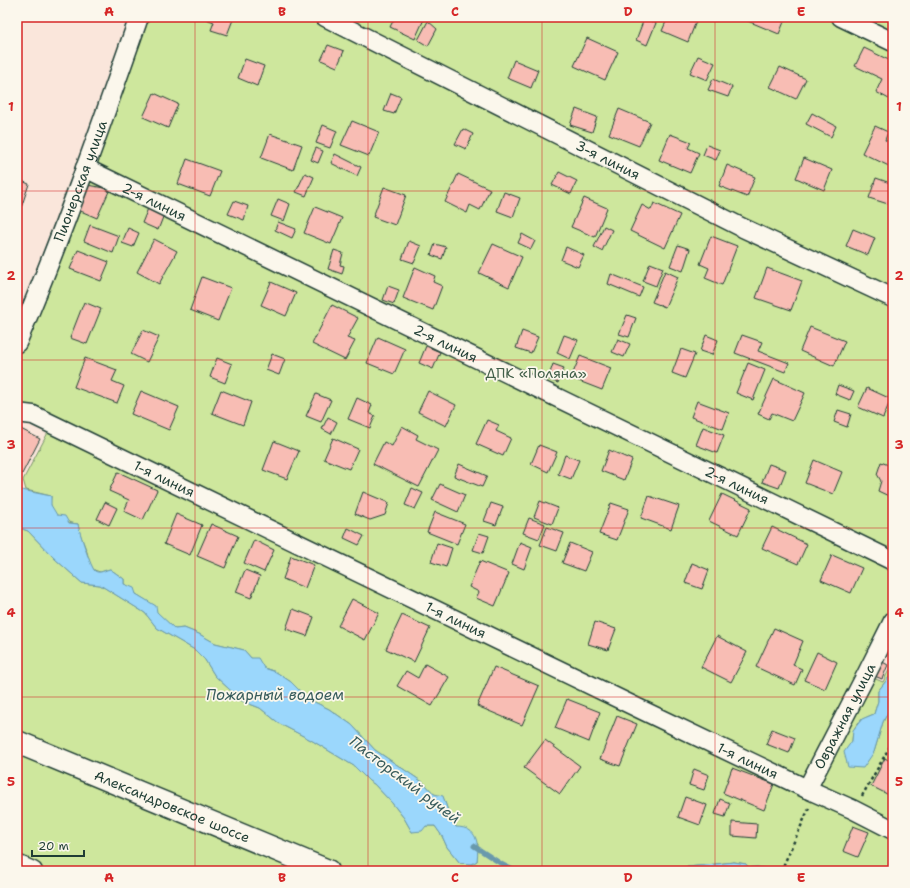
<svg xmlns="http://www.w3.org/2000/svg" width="910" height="888" font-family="'Shantell Sans',sans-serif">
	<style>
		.green { fill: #cee79d; stroke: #769268 }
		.water { fill: #9bd7fc; stroke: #6999ac }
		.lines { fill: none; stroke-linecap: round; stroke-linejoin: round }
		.stream { stroke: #6999ac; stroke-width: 5 }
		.building { fill: #f8bdb4; stroke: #1f3d34 }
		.minor-casing { stroke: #1f3d34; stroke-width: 21 }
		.tertiary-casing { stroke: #1f3d34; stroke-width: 25 }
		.path { stroke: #1f3d34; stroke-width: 2.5; stroke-dasharray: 3 3; stroke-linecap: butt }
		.minor { stroke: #fbf7ec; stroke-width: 18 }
		.tertiary { stroke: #fbf7ec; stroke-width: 22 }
		.grid { fill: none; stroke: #d62828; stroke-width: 1; stroke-opacity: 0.55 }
		.labels { text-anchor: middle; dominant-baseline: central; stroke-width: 3.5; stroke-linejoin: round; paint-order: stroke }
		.street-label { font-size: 14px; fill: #1f3d34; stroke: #fbf7ec }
		.park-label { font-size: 14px; fill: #425f49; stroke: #fbf7ec }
		.water-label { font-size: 15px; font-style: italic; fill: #385c5c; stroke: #fbf7ec }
		.neatline { fill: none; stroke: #d62828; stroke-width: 1.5 }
		.grid-label { font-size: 13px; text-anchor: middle; font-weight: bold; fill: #d62828 }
	</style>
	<rect width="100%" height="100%" fill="#fae6db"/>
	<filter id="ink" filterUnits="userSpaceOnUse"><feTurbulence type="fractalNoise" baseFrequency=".025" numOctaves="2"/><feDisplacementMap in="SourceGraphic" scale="8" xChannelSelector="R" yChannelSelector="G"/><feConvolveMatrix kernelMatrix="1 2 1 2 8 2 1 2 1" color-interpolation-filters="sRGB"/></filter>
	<g filter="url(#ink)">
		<!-- green -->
		<path class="green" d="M139 17H893V622L866 675 883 682 893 662V670L890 676 878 691V701L874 714C859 720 853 724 852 741L874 752 883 722 890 708H893V871H751L746 864 734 862 651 871H17V527L28 531 54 558 82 583 100 585 145 613 157 628 195 650 205 660 215 676 242 701 260 708 280 724 311 740 354 766 369 781 374 784 392 803 404 818 412 832 426 826H435L442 836 447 847 460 863 472 864 477 861 478 844 456 827 448 811 443 797 434 794 424 783 375 750 352 725 329 709 308 699 291 682 276 672 264 668 260 664 251 658 244 650 215 643 199 634 184 628 175 629 156 612 155 606 136 594 124 584V579L110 569 100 572 94 570 90 564 87 552 79 531 78 524C67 523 54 517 51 506 50 503 51 498 51 496L26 490 23 480 52 425 17 413V343Z"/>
		<!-- water -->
		<path class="water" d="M17 489 51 496V505L57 515 65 516 69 523 78 524C79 531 91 568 95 571 100 574 105 570 110 569L124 579V584L134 588 136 594 156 606 157 612 175 629 184 628 199 634 215 643 244 650 251 658H258L264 668 276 672 291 682 308 699 329 709 352 725 375 750 424 783 434 794 443 796 448 811 456 827C478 827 479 844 477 861L472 864 460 863 447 847 442 836 435 826H426L422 831 412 832 404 818 392 803 374 784 369 781 354 766 311 740 280 724 260 708 242 701 215 676 205 660 195 650 157 628 145 613 100 585 82 583 54 558 28 531 17 527Z
			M893 670V708H890L883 722 874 752 863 768 848 767 844 752 852 741 853 730 862 719 874 714 878 701V691L890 676Z
			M734 862 746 864 751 871H651Z"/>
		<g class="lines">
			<!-- stream -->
			<path class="stream" d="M474 846 503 865 515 871
				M733 871 757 869 767 871"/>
		</g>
		<!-- building -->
		<path class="building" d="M201 17H234L227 35 211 30 214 22Z
			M395 17H425L415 39 390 27Z
			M668 17H693L697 19 688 42 662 31Z
			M743 17H786L779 34 743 19Z
			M644 19 656 23 647 45 636 40Z
			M428 21 437 29 428 46 418 40Z
			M587 38 618 52 605 80 574 66Z
			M328 45 344 51 337 67 321 60Z
			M864 48 893 62V90L889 99 876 92 882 79 855 66Z
			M698 56 715 63 707 80 690 73Z
			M245 59 264 66 257 86 238 78Z
			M514 60 538 70 531 88 507 78Z
			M780 67 806 79 796 99 770 87Z
			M713 79 732 87 728 97 708 90Z
			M154 93 178 104 168 128 143 117Z
			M391 93 401 97 394 114 384 111Z
			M576 109 597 117 592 132 570 125Z
			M619 109 650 122 639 146 609 134Z
			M812 113 836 126 831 137 806 124Z
			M352 121 379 132 369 156 341 145Z
			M323 125 337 131 330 148 316 143Z
			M875 126 888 132 885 140 893 144V168L862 153Z
			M463 129 473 134 466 149 455 144Z
			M270 134 302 145 293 170 261 158Z
			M670 134 691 142 688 148 699 153 690 173 659 160Z
			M707 145 720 150 716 160 703 155Z
			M316 148 323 151 318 163 311 160Z
			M335 154 361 167 357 176 331 163Z
			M804 158 832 170 824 190 796 178Z
			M187 159 220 171 210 196 178 184Z
			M727 165 755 177 747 197 719 186Z
			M559 172 577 181 571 194 552 185Z
			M305 173 314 177 306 196 296 192Z
			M458 174 490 189 480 210 470 205 467 213 445 202Z
			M876 178 893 184V190L888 204 869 198Z
			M17 179 29 184 21 208 17 206Z
			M87 185 110 189 97 218 76 209Z
			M384 187 406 195 395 225 373 217Z
			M504 192 520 198 513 217 497 211Z
			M584 198 607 208 595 237 571 227Z
			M278 199 290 204 284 221 271 216Z
			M234 201 248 206 244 220 228 214Z
			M654 203 680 215 665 248 630 231 642 205 651 210Z
			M149 206 165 212 158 230 142 223Z
			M315 207 342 218 331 244 304 233Z
			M278 222 296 229 292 238 275 230Z
			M90 225 119 236 113 253 84 241Z
			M604 226 612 230 602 251 594 247Z
			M128 228 139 233 133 247 122 243Z
			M853 229 875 238 868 255 846 246Z
			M522 234 535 241 531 249 518 243Z
			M711 236 737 246 722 285 705 278 709 268 700 264Z
			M154 239 177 251 159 284 137 272Z
			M409 241 421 246 414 263 402 259Z
			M435 244 446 247 442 259 431 255Z
			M493 244 522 257 509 287 479 273Z
			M678 245 690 249 683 271 670 266Z
			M566 247 584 255 578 267 561 260Z
			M78 250 109 262 101 281 70 269Z
			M334 250 343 253 340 265 344 266 342 274 328 269Z
			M650 263 663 268 656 286 643 281Z
			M415 267 435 276 433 282 442 286 433 310 403 298Z
			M767 268 802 281 791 310 756 298Z
			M665 271 678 277 665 307 652 302Z
			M611 274 643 287 639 297 608 284Z
			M202 277 231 288 218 321 190 310Z
			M271 282 296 293 286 316 261 305Z
			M388 286 399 290 394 304 383 300Z
			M84 302 101 309 87 344 70 338Z
			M332 305 358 318 347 338 355 341 345 360 312 344Z
			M627 315 636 318 629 337 619 334Z
			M810 327 845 341 834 366 800 351Z
			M143 330 159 337 147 362 131 354Z
			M522 331 538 337 531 353 516 348Z
			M564 335 578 340 570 359 557 353Z
			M706 335 718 340 712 355 700 351Z
			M742 335 762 342 758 351 789 363 785 372 735 353Z
			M378 337 405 349 394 374 367 363Z
			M618 339 630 344 624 357 612 352Z
			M426 346 440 352 433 369 419 363Z
			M681 349 695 354 685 378 672 373Z
			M272 354 285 359 279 375 266 370Z
			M580 356 611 368 602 390 571 378Z
			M85 358 117 370 112 381 124 386 117 403 74 387Z
			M217 358 232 364 225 383 210 377Z
			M748 363 765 370 753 400 736 393Z
			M553 364 564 368 558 383 548 379Z
			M774 379 805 393 792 421 772 413 769 419 758 414Z
			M838 385 854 391 850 400 835 394Z
			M867 388 891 399 883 418 858 407Z
			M221 390 251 402 243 425 212 413Z
			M141 391 179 407 169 430 131 414Z
			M428 391 456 405 446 426 418 412Z
			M316 394 331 400 321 422 306 416Z
			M357 398 372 405 369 413 375 416 370 428 348 419Z
			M697 401 729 413 723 429 691 417Z
			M838 410 851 414 847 427 834 422Z
			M328 417 337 422 331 434 322 429Z
			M487 420 499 425 496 431 511 438 503 456 476 444Z
			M402 426 418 435 416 439 438 450 419 487 373 464 384 442 392 446Z
			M17 427 40 439 22 474 17 471Z
			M703 427 724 435 717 453 696 445Z
			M333 438 358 449 349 469 324 459Z
			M274 441 299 451 287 479 263 470Z
			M539 445 557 452 548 472 531 464Z
			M609 450 632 460 624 480 601 471Z
			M565 455 579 460 571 479 558 474Z
			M814 460 842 472 833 494 805 483Z
			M881 462 893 467V498L878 491 881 481 877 474Z
			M459 464 487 476 482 487 454 476Z
			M769 464 786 470 779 488 762 482Z
			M118 472 157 490 143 520 124 511 129 500 109 491Z
			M440 484 465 495 458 512 432 500Z
			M412 488 423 493 415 509 405 505Z
			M363 492 389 503 385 515 370 520 355 514Z
			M722 494 751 508 738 535 709 521Z
			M649 496 679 506 671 529 641 518Z
			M540 501 558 508 552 524 534 517Z
			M105 502 117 508 109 525 97 519Z
			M491 503 503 507 496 525 484 521Z
			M611 503 629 509 617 540 599 534Z
			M435 512 465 524 457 544 427 532Z
			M176 514 202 525 190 555 164 544Z
			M529 518 545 524 539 539 523 533Z
			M211 524 238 536 225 568 197 556Z
			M547 527 564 533 557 551 540 545Z
			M772 527 807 544 798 564 762 548Z
			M348 528 364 536 359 545 344 538Z
			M479 533 489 536 483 553 473 550Z
			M254 540 274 550 264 572 244 563Z
			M520 542 532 547 524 569 512 564Z
			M437 543 452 548 446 567 431 562Z
			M570 543 592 552 584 571 562 563Z
			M832 555 862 568 851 593 821 580Z
			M291 556 314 565 305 588 283 579Z
			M480 561 509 573 495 606 476 598 479 592 469 587Z
			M692 563 709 570 702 589 685 583Z
			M245 570 260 576 251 598 236 592Z
			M352 599 379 613 365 640 338 626Z
			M293 609 314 617 307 636 286 629Z
			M402 615 430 628 414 662 386 649Z
			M595 622 616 629 608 650 588 644Z
			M774 628 803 641 793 665 802 669 795 685 756 667Z
			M717 636 747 652 731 682 701 667Z
			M817 652 837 662 825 689 804 680Z
			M879 660 888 665 882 679 872 675Z
			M425 664 449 677 432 706 397 686 406 671 418 678Z
			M494 667 539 686 522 725 477 706Z
			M567 699 600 712 589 742 555 728Z
			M617 716 637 724 620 766 600 759Z
			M772 729 795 738 789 753 766 744Z
			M545 740 580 766 560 794 524 768Z
			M885 758 893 763V773L892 776 893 779V797L871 786Z
			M732 768 774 784 764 810 723 793Z
			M694 769 709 775 704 790 689 785Z
			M685 797 707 805 700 825 678 817Z
			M720 799 730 803 725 817 715 814Z
			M732 822 757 824 756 838 732 836Z
			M853 826 869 832 858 857 843 851Z"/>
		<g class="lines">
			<!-- minor casing -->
			<g class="minor-casing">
				<g id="minor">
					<path id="s1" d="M325 17 743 228 893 298"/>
					<path d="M841 17 893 42"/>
					<path id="s2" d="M85 168 893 561"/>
					<path id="s3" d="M17 343C62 236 101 126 139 17"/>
					<path id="s4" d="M17 413 33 415 644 711 807 789 852 809 893 830"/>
					<path id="s5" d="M807 789 866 675 893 621"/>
					<path d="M17 864 33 871"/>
				</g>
			</g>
			<!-- tertiary casing -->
			<g class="tertiary-casing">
				<g id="tertiary">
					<path id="s6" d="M17 742 328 871"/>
				</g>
			</g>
			<!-- path -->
			<path class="path" d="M862 796 893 741
				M781 871 809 808"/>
			<!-- minor -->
			<use href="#minor" class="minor"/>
			<!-- tertiary -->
			<use href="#tertiary" class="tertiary"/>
		</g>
	</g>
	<!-- grid -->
	<path class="grid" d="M195 17V871M368 17V871M542 17V871M715 17V871M17 191H893M17 360H893M17 528H893M17 697H893"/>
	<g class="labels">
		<!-- street labels -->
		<g class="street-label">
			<text stroke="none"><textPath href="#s1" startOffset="317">3-я линия</textPath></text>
			<text stroke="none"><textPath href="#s3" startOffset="174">Пионерская улица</textPath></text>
			<text stroke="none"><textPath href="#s2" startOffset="77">2-я линия</textPath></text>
			<text stroke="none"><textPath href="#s2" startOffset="401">2-я линия</textPath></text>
			<text stroke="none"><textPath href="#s4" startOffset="162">1-я линия</textPath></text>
			<text stroke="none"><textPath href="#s2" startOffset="725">2-я линия</textPath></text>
			<text stroke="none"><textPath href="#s4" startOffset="486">1-я линия</textPath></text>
			<text stroke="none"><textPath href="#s5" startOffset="82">Овражная улица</textPath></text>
			<text stroke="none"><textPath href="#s4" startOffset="810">1-я линия</textPath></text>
			<text stroke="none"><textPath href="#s6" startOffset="168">Александровское шоссе</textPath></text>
		</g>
		<!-- park labels -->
		<g class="park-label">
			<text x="536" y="373">ДПК «Поляна»</text>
		</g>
		<!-- water labels -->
		<g class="water-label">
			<text x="275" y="695">Пожарный водоем</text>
			<text transform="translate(405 780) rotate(37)">Пасторский ручей</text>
		</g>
	</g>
	<!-- margin -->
	<rect width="910" height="888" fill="none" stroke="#fbf7ec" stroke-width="44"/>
	<!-- scale -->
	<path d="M32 850v6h52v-6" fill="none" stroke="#1f3d34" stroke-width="2"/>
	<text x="38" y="850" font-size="12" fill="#1f3d34" stroke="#fbf7ec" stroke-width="3" paint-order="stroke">20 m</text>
	<rect x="22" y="22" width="866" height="844" class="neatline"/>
	<g class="grid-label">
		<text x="109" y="16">A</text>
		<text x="282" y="16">B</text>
		<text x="455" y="16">C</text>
		<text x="628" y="16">D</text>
		<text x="801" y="16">E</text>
		<text x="11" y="111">1</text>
		<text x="899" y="111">1</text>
		<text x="11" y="280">2</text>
		<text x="899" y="280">2</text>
		<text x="11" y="449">3</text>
		<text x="899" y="449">3</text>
		<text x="11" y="617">4</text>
		<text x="899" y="617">4</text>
		<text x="11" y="786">5</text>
		<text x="899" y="786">5</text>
		<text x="109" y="882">A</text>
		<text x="282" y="882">B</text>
		<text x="455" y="882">C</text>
		<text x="628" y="882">D</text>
		<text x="801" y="882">E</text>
	</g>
</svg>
